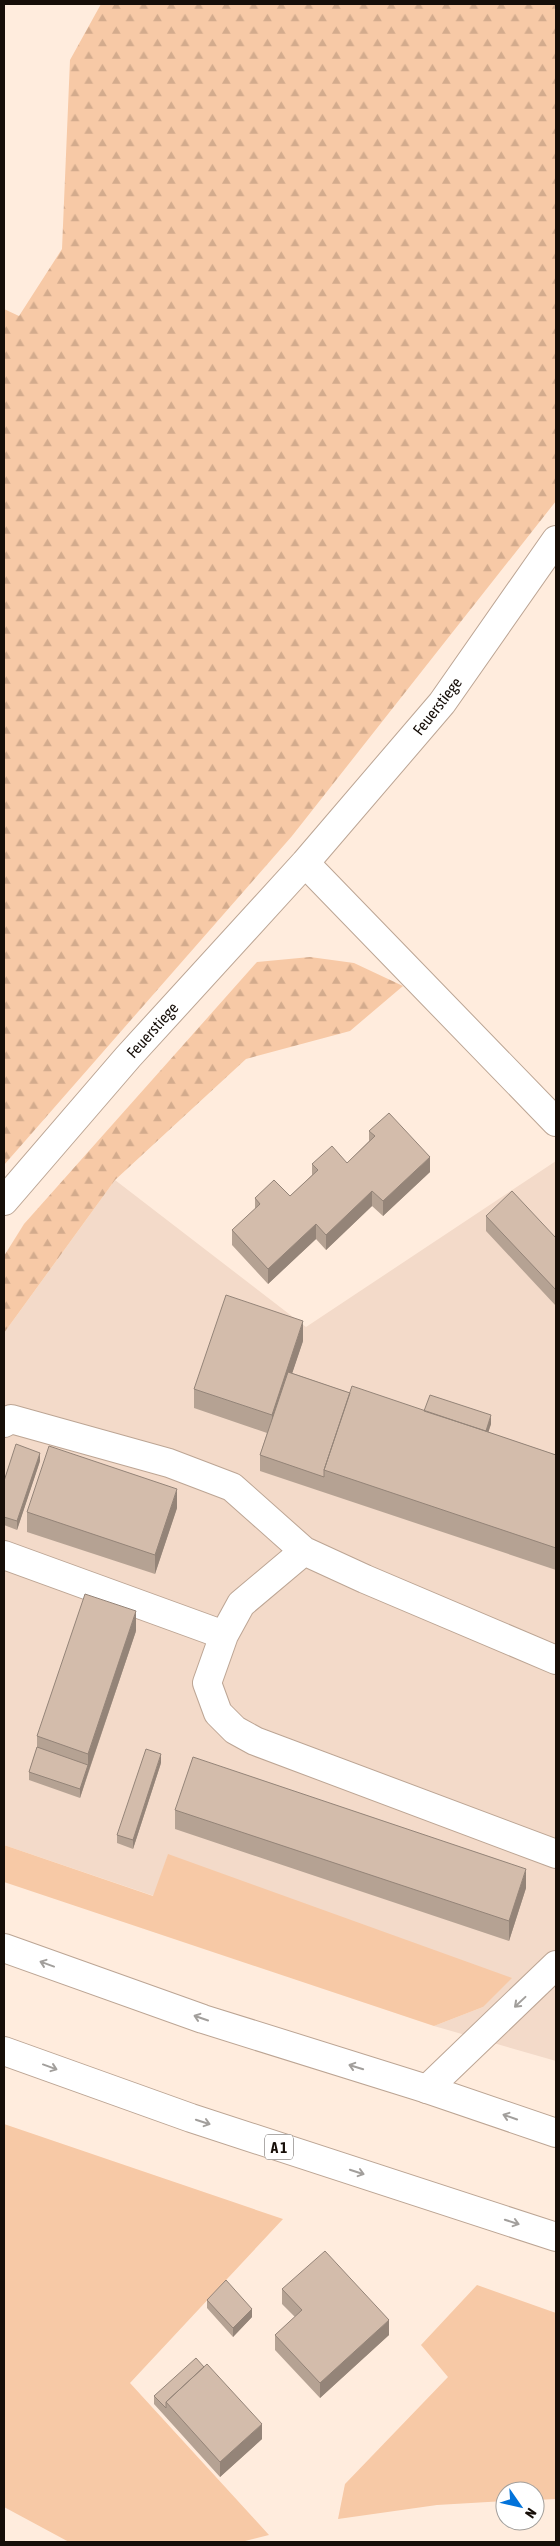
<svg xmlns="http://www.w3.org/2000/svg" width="560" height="2546" font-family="'Asap Condensed',sans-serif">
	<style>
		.built { fill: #f3dac9 }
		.grass { fill: #f7c9a6 }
		.forest { fill: url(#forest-firs) }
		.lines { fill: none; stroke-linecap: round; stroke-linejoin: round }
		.minor-casing { stroke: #bca594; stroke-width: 30 }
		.highway-casing { stroke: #bca594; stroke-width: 30 }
		.minor { stroke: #fff; stroke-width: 28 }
		.highway { stroke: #fff; stroke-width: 28 }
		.wall { fill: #b5a293 }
		.shaded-wall { fill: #948478 }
		.building { fill: #d3bcab; stroke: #948478 }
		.oneway { stroke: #a29f9c }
		.labels { text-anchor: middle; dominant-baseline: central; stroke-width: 4.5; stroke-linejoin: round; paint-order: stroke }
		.shield { fill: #fff; stroke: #5c5652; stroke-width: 1 }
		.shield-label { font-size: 15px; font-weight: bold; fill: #160e08 }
		.street-label { font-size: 16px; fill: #160e08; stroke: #fff }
	</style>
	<defs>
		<pattern id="forest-firs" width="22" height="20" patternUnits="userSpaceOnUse" patternTransform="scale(1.25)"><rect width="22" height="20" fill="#f7c9a6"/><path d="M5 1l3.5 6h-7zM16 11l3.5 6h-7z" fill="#d3ab8d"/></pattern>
	</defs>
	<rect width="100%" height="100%" fill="#ffecdd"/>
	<!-- built -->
	<path class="built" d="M556 1161V2061L434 2026 483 2007 168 1855 154 1896 4 1845V1333L115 1180 306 1327Z"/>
	<!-- grass -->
	<path class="grass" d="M4 1845 153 1896 168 1854 512 1978 483 2007 434 2026 4 1882Z
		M4 2124 283 2219 130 2383 269 2535 241 2542H69L4 2507Z
		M477 2285 556 2313V2499L535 2500V2491H505V2501L437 2505 338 2519 345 2484 448 2377 421 2345Z"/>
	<!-- forest -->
	<path class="forest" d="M101 4H556V501L292 836 4 1165V309L19 316 62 249 70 60Z
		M310 957 354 963 403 986 350 1031 246 1059 115 1180 4 1333V1256L24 1224 257 962Z"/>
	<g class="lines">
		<!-- minor casing -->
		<g class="minor-casing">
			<path id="minor" d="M305 863 556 1122
				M4 1201 128 1057 305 863 442 703 556 540
				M4 1423 11 1419 169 1463 232 1487 304 1551
				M4 1555 224 1635
				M556 1660 365 1579 304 1551 241 1604 224 1635 207 1683 218 1713 235 1730 255 1741 556 1854
				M427 2089 556 1965"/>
		</g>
		<!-- highway casing -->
		<g class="highway-casing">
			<path id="highway" d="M4 1948 203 2019 427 2089 556 2133
				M4 2051 191 2118 556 2237"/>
		</g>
		<!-- minor -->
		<use href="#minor" class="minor"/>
		<!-- highway -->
		<use href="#highway" class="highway"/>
	</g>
	<!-- wall -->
	<path class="wall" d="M369 1131 430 1172 383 1216 372 1206 326 1250 316 1239 268 1284 232 1245V1230L255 1209V1198L290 1196 312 1175V1164L347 1163 369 1141Z
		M486 1216 556 1238V1306L486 1231Z
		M303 1341 292 1373 350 1393 424 1411 491 1424 488 1432 556 1455V1570L260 1471V1455L267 1433 194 1408V1389Z
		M40 1461 17 1530 4 1525V1481Z
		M177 1508 155 1574 27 1532V1512Z
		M136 1631 80 1798 29 1780V1772L37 1747V1736Z
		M161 1763 133 1849 117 1843V1835Z
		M175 1810 526 1888 509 1941 175 1829Z
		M282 2289 389 2335 320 2398 275 2350V2335L295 2317 282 2304Z
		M207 2300 252 2317 233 2337 207 2308Z
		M154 2396 262 2439 220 2477 154 2404Z"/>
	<!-- shaded-wall -->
	<path class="shaded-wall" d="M430 1157V1172L383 1216V1201Z
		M372 1191V1206L326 1250V1235Z
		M316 1224V1239L268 1284V1269Z
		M303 1321V1341L272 1434V1415Z
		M491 1415V1424L482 1452V1443Z
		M40 1453V1461L17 1530V1521Z
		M177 1489V1508L155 1574V1555Z
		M136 1611V1631L88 1773V1754Z
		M161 1754V1763L133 1849V1840Z
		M88 1765V1773L80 1798V1789Z
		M526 1869V1888L509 1941V1921Z
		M252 2309V2317L233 2337V2328Z
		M389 2320V2335L320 2398V2383Z
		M262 2424V2439L220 2477V2462Z"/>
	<!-- building -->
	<path class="building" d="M389 1113 430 1157 383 1201 372 1191 326 1235 316 1224 268 1269 232 1230 260 1204 255 1198 274 1180 290 1196 318 1170 312 1164 332 1146 347 1163 375 1136 369 1131Z
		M512 1191 556 1238V1290L486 1216Z
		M226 1295 303 1321 272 1415 194 1389Z
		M288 1372 350 1393 324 1470V1477L260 1455Z
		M352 1386 556 1455V1548L324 1470Z
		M430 1395 491 1415 486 1431 424 1411Z
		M16 1444 40 1453 17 1521 4 1517V1481Z
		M49 1446 177 1489 155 1555 27 1512Z
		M85 1594 136 1611 88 1754 37 1736Z
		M37 1747 88 1765 80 1789 29 1772Z
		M146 1749 161 1754 133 1840 117 1835Z
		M193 1757 526 1869 509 1921 175 1810Z
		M325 2251 389 2320 320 2383 275 2335 302 2310 282 2289Z
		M226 2280 252 2309 233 2328 207 2300Z
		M196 2358 204 2367 166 2402V2408L154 2396Z
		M207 2364 262 2424 220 2462 166 2402Z"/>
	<!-- one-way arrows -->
	<defs><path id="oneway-shaft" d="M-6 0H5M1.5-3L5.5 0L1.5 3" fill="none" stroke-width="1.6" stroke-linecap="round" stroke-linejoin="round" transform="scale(1.25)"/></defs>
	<g class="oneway">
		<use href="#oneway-shaft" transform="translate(47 1964) rotate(-160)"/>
		<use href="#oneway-shaft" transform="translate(520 2002) rotate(137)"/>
		<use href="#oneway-shaft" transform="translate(201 2018) rotate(-161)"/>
		<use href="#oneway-shaft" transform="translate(50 2067) rotate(20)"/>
		<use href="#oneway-shaft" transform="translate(356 2067) rotate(-163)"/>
		<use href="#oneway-shaft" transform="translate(510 2117) rotate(-161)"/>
		<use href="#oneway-shaft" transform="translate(203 2122) rotate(18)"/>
		<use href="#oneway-shaft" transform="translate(357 2172) rotate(18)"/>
		<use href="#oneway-shaft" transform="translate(512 2222) rotate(18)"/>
	</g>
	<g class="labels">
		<!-- shield labels -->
		<rect class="shield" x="265" y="2134.5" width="28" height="25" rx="4"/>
		<g class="shield-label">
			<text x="279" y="2147">A 1</text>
		</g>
		<!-- street labels -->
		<g class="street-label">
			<text transform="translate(437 706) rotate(-52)">Feuerstiege</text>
			<text transform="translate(152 1030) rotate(-48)">Feuerstiege</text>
		</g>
	</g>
	<!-- border -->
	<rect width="560" height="2546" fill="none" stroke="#160e08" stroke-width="10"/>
	<!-- north arrow -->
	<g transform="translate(520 2506) rotate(124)"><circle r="24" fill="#ffffff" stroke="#a29f9c"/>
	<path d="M0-4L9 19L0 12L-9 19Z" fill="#0273da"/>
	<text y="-8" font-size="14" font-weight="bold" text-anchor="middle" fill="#160e08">N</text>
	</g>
</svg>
